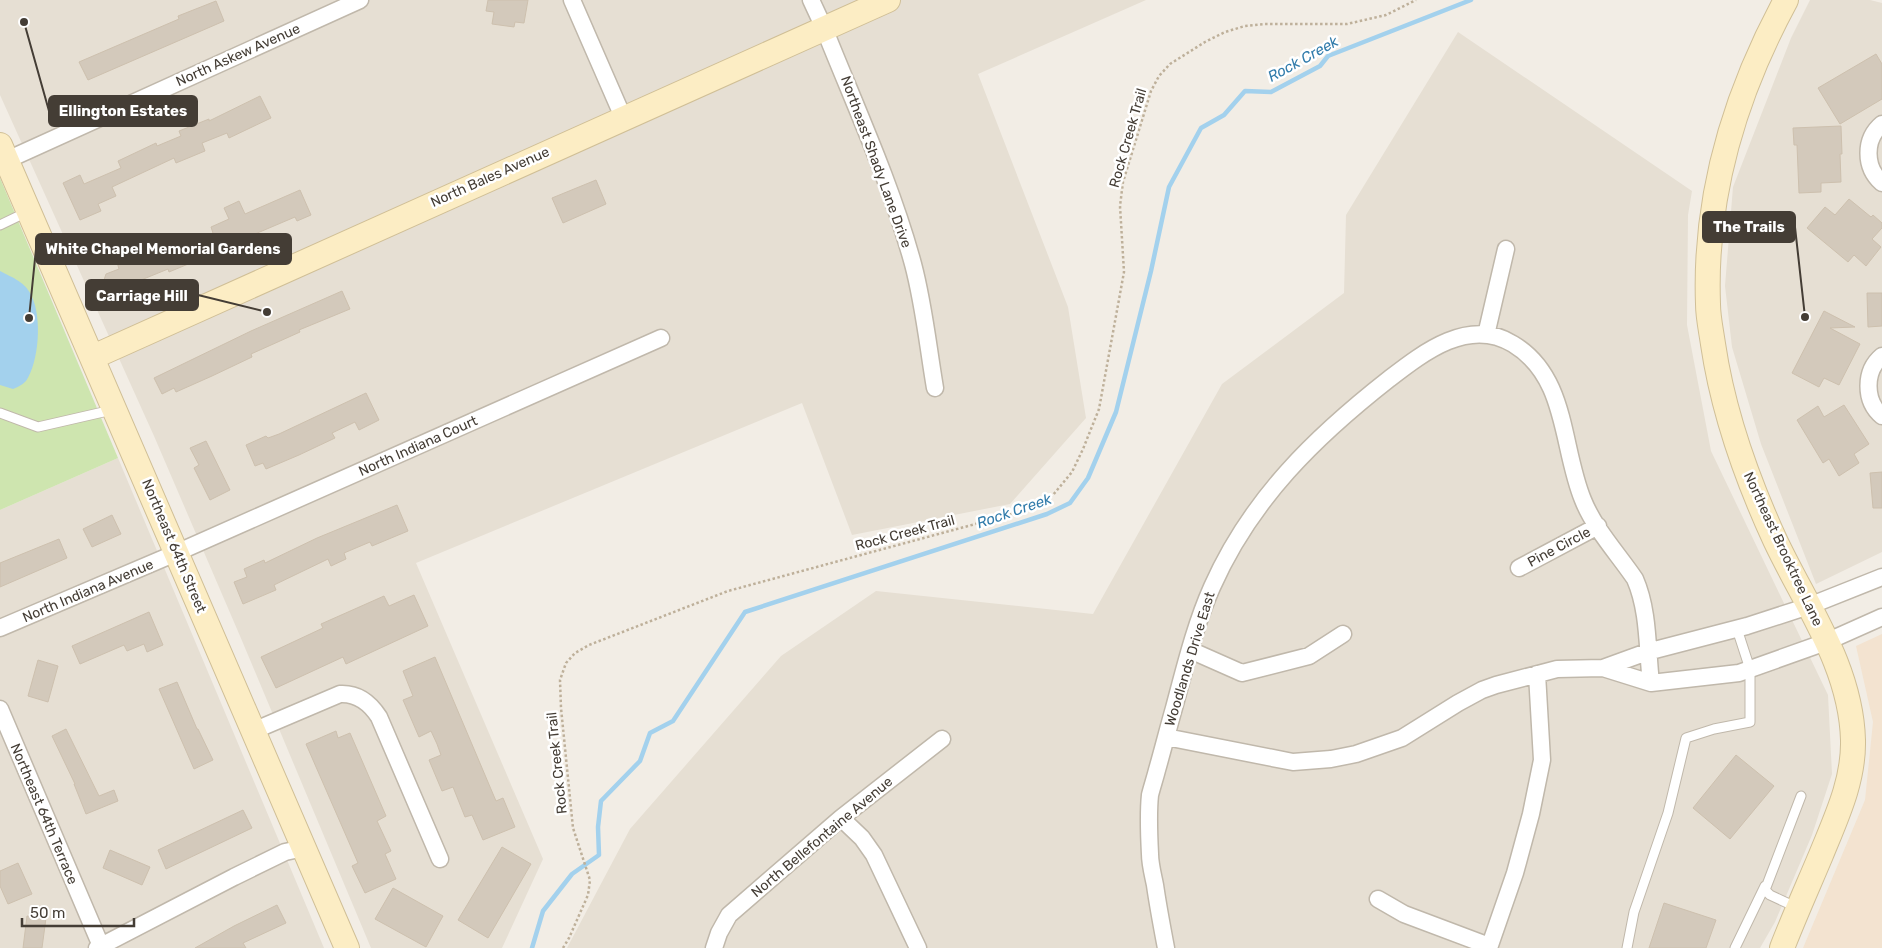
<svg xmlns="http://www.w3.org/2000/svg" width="1882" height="948" font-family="Rubik,sans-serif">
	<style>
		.residential { fill: #e6dfd3 }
		.commercial { fill: #f3e3d0 }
		.green { fill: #cee5af }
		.water { fill: #a3d1ed }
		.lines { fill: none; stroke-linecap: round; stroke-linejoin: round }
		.stream { stroke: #a3d1ed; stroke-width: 4.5 }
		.building { fill: #d3c9bb; stroke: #cdc0ae }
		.lane-casing { stroke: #c0b8ab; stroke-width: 11 }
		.street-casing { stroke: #c0b8ab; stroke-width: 19 }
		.secondary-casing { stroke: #d0bf96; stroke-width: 26 }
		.path { stroke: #beb09a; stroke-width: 2.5; stroke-dasharray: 2.5 2.5; stroke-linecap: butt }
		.lane { stroke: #fff; stroke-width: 9 }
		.street { stroke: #fff; stroke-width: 16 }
		.secondary { stroke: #fcedc4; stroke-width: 24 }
		.labels { text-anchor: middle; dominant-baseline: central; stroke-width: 5; stroke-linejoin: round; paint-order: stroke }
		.street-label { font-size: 14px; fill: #443d35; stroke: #fff }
		.water-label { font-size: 15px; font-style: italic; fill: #327cab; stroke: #fff }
		.leader { fill: none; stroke: #443d35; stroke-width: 2 }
		.callout-dot { fill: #443d35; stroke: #fff; stroke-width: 2 }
		.callout { fill: #443d35; stroke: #443d35; stroke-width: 2 }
		.callout-label { font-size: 15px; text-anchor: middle; font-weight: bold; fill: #fff }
	</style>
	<rect width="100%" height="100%" fill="#f2ede5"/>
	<!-- residential -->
	<path class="residential" d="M0 0H1146L978 74 1068 307 1086 418 1010 504 852 535 802 403 416 563 543 859 502 948H371L240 636 154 436 0 95Z
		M1810 0H1870L1882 3V552L1816 584 1761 444 1732 347 1725 286 1733 187 1791 38Z
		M1458 32 1692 191 1688 215 1687 325 1711 451 1828 695 1832 774 1812 835 1775 922 1760 948H567L630 829 781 656 876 591 1093 614 1222 384 1344 293 1346 215Z
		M118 458 324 948H0V510Z"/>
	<!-- commercial -->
	<path class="commercial" d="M1882 634V948H1803L1865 800 1873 722 1856 646Z"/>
	<!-- green -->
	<path class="green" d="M0 178 118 458 0 510Z"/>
	<!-- water -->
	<path class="water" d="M0 271C13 278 26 282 32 297 42 318 39 362 26 381 22 385 18 387 13 389L0 385Z"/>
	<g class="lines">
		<!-- stream -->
		<path class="stream" d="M532 948 543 911 572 874 599 855 598 827 601 801 640 761 650 733 673 721 745 612 1047 514 1070 503 1088 478 1116 412 1151 271 1169 187 1201 128 1224 115 1245 91 1271 92 1320 66 1328 56 1471 0"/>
	</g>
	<!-- building -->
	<path class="building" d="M488 0H528L524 23 515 22 514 27 492 24 494 12 486 11Z
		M216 1 224 21 88 80 79 62 179 19 178 16Z
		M1876 54 1882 64V99L1840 124 1818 88Z
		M260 96 271 118 229 138 227 133 202 143 205 151 176 163 174 158 112 187 116 196 98 204 101 211 80 220 63 183 80 175 84 184 121 168 118 161 156 143 157 146 181 136 179 131 209 119V121Z
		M1841 126 1842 154H1840L1841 182 1821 183V192L1799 193 1797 145H1794L1793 128Z
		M596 180 606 204 563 223 552 198Z
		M300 190 311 215 297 221 295 217 255 234 257 238 242 245 238 237 204 252 205 257 169 272 168 269 124 287 128 297 112 303 103 283 106 274 119 269 117 262 130 257 131 260 147 254 149 260 213 233 211 227 229 219 224 208 239 201 245 214Z
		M1849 199 1871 217 1873 215 1882 223V228L1872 239 1881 247 1866 266 1854 255 1848 262 1807 228 1825 207 1835 215Z
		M342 291 350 309 299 330 300 332 251 354 252 357 212 376 176 392 174 388 162 394 154 378 251 331Z
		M1867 293H1882V326L1868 327Z
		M1824 311 1855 327 1830 328 1860 344 1839 385 1824 378 1819 387 1792 373Z
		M366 393 379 420 359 430 355 422 332 433 335 438 299 455 266 469 263 463 255 466 246 445 266 436 268 438 279 434Z
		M1844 405 1869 444 1854 454 1859 463 1839 476 1829 459 1823 463 1797 420 1818 406 1824 417Z
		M206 441 230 490 210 500 194 468 199 465 190 448Z
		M1882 472V508H1873L1870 473Z
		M397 505 408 531 372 546 370 542 344 553 346 559 331 566 328 559 274 585 276 590 243 604 234 582 247 577 244 569 264 560 265 563 317 538Z
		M112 515 121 534 92 547 83 529Z
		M59 539 67 558 0 587V563Z
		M414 595 428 626 346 664 343 657 276 688 261 657 323 628 321 624 384 596 389 606Z
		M149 612 163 645 147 652 144 644 127 651 124 645 80 664 72 646Z
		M435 657 496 801 503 798 515 827 483 840 472 815 465 817 453 787 442 791 429 760 441 755 437 744 431 731 419 737 403 700 413 696 403 671Z
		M38 660 58 666 48 702 28 696Z
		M177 682 197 729H198L213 760 194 769 159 689Z
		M66 729 99 796 114 790 118 801 86 814 74 784H75L52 736Z
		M336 731 338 738 350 733 386 816 377 821 391 851 385 854 396 879 365 893 352 866 358 863 306 744Z
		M1736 755 1774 786 1730 839 1693 808Z
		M243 810 252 828 166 869 158 850Z
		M502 847 531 864 488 938 458 920Z
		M110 850 150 867 142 885 103 868Z
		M18 863 32 894 8 904 0 886V871Z
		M393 888 443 916 426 947 375 919Z
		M1664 903 1716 920 1706 948H1649Z
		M277 905 286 923 243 943 246 948H195L234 926Z
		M27 916 46 918 42 948H23Z"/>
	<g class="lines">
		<!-- lane casing -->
		<g class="lane-casing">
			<path id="lane" d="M0 225 27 212
				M0 413 38 427 112 410
				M1798 908 1770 895 1765 890 1801 796
				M1627 948 1634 912 1668 813 1686 738 1714 729 1750 722V669L1737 629
				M1735 948 1765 886"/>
		</g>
		<!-- street casing -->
		<g class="street-casing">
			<path id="street" d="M572 0 623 117
				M811 0 824 28C855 106 891 183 913 264 924 305 928 347 935 388
				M1882 124C1864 139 1864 167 1882 183
				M7 160 360 0
				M1486 335 1506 249
				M1882 356C1864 371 1864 401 1882 416
				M1519 568 1598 526
				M0 628 176 553 661 338
				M1190 650 1242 673 1309 656 1343 634
				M1603 668 1651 683 1739 673 1826 642 1882 617
				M0 709 101 946
				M253 731 340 694C358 693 370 703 379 717L440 859
				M1166 737 1293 762 1331 759 1356 754 1402 738 1458 703 1482 690 1496 685 1557 669 1603 668 1647 652 1747 626 1809 606 1882 577
				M841 818 862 838 874 855 918 948
				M1378 899 1404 914 1489 946
				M97 948 234 877 285 852 304 848
				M714 948 719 933 729 915 841 818 942 739
				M1166 948C1162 927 1158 906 1155 885 1153 875 1150 864 1150 854 1149 835 1148 814 1150 795 1152 787 1155 778 1157 770 1163 749 1168 729 1174 708 1185 667 1195 625 1212 587 1251 499 1315 437 1389 379 1424 352 1469 317 1513 344 1568 377 1561 447 1583 500 1594 528 1618 554 1635 579 1649 611 1647 649 1651 683
				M1489 948 1515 873 1531 814 1542 760 1537 674"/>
		</g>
		<!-- secondary casing -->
		<g class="secondary-casing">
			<path id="secondary" d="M0 145 347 948
				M93 357 888 0
				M1782 948C1794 917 1808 886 1821 855 1836 818 1854 781 1853 740 1851 666 1805 604 1775 540 1746 477 1723 412 1713 344 1711 330 1708 317 1708 304 1704 196 1735 94 1786 0"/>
		</g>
		<!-- path -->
		<path class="path" d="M563 948 569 938 588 895 590 880 573 828 561 708 560 680 566 663 575 653 589 645 728 591 1005 516 1035 507 1053 495 1072 472 1083 449 1099 409 1124 272 1120 206 1123 182 1151 91 1159 76 1170 64 1205 42 1225 32 1245 26 1264 24H1347L1386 15 1416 0"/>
		<!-- lane -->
		<use href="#lane" class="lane"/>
		<!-- street -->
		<use href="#street" class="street"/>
		<!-- secondary -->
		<use href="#secondary" class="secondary"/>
	</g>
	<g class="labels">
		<!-- street labels -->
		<g class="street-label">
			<text transform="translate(238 55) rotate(-24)">North Askew Avenue</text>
			<text transform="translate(1128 138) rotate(-74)">Rock Creek Trail</text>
			<text transform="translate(876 162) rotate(70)">Northeast Shady Lane Drive</text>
			<text transform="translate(490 177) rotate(-24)">North Bales Avenue</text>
			<text transform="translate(418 446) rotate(-24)">North Indiana Court</text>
			<text transform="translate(905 533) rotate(-15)">Rock Creek Trail</text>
			<text transform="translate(174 546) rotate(67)">Northeast 64th Street</text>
			<text transform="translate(1559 547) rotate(-28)">Pine Circle</text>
			<text transform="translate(1783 549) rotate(65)">Northeast Brooktree Lane</text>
			<text transform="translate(88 591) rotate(-23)">North Indiana Avenue</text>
			<text transform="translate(1190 659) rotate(-73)">Woodlands Drive East</text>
			<text transform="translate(557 763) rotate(-96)">Rock Creek Trail</text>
			<text transform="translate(44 814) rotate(67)">Northeast 64th Terrace</text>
			<text transform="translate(822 837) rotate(-40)">North Bellefontaine Avenue</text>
		</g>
		<!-- water labels -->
		<g class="water-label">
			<text transform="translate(1303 59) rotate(-29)">Rock Creek</text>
			<text transform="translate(1014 511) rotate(-19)">Rock Creek</text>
		</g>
	</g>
	<!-- callouts -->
	<path class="leader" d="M24 22L49 111M1805 317L1795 227M29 318L36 249M267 312L198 295"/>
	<g class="callout-dot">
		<circle cx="24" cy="22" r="5"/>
		<circle cx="1805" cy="317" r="5"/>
		<circle cx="29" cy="318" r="5"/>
		<circle cx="267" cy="312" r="5"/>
	</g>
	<g class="callout">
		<rect x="49" y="96" width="148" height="30" rx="5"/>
		<rect x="1703" y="212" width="92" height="30" rx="5"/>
		<rect x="36" y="234" width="255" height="30" rx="5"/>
		<rect x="86" y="280" width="112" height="30" rx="5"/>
	</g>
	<g class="callout-label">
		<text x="123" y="116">Ellington Estates</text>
		<text x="1749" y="232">The Trails</text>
		<text x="163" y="254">White Chapel Memorial Gardens</text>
		<text x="142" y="301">Carriage Hill</text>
	</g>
	<!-- scale -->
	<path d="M22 918v8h112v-8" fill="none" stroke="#443d35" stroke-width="2.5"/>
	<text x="30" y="918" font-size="15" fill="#443d35" stroke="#ffffff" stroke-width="4" paint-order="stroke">50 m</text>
</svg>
